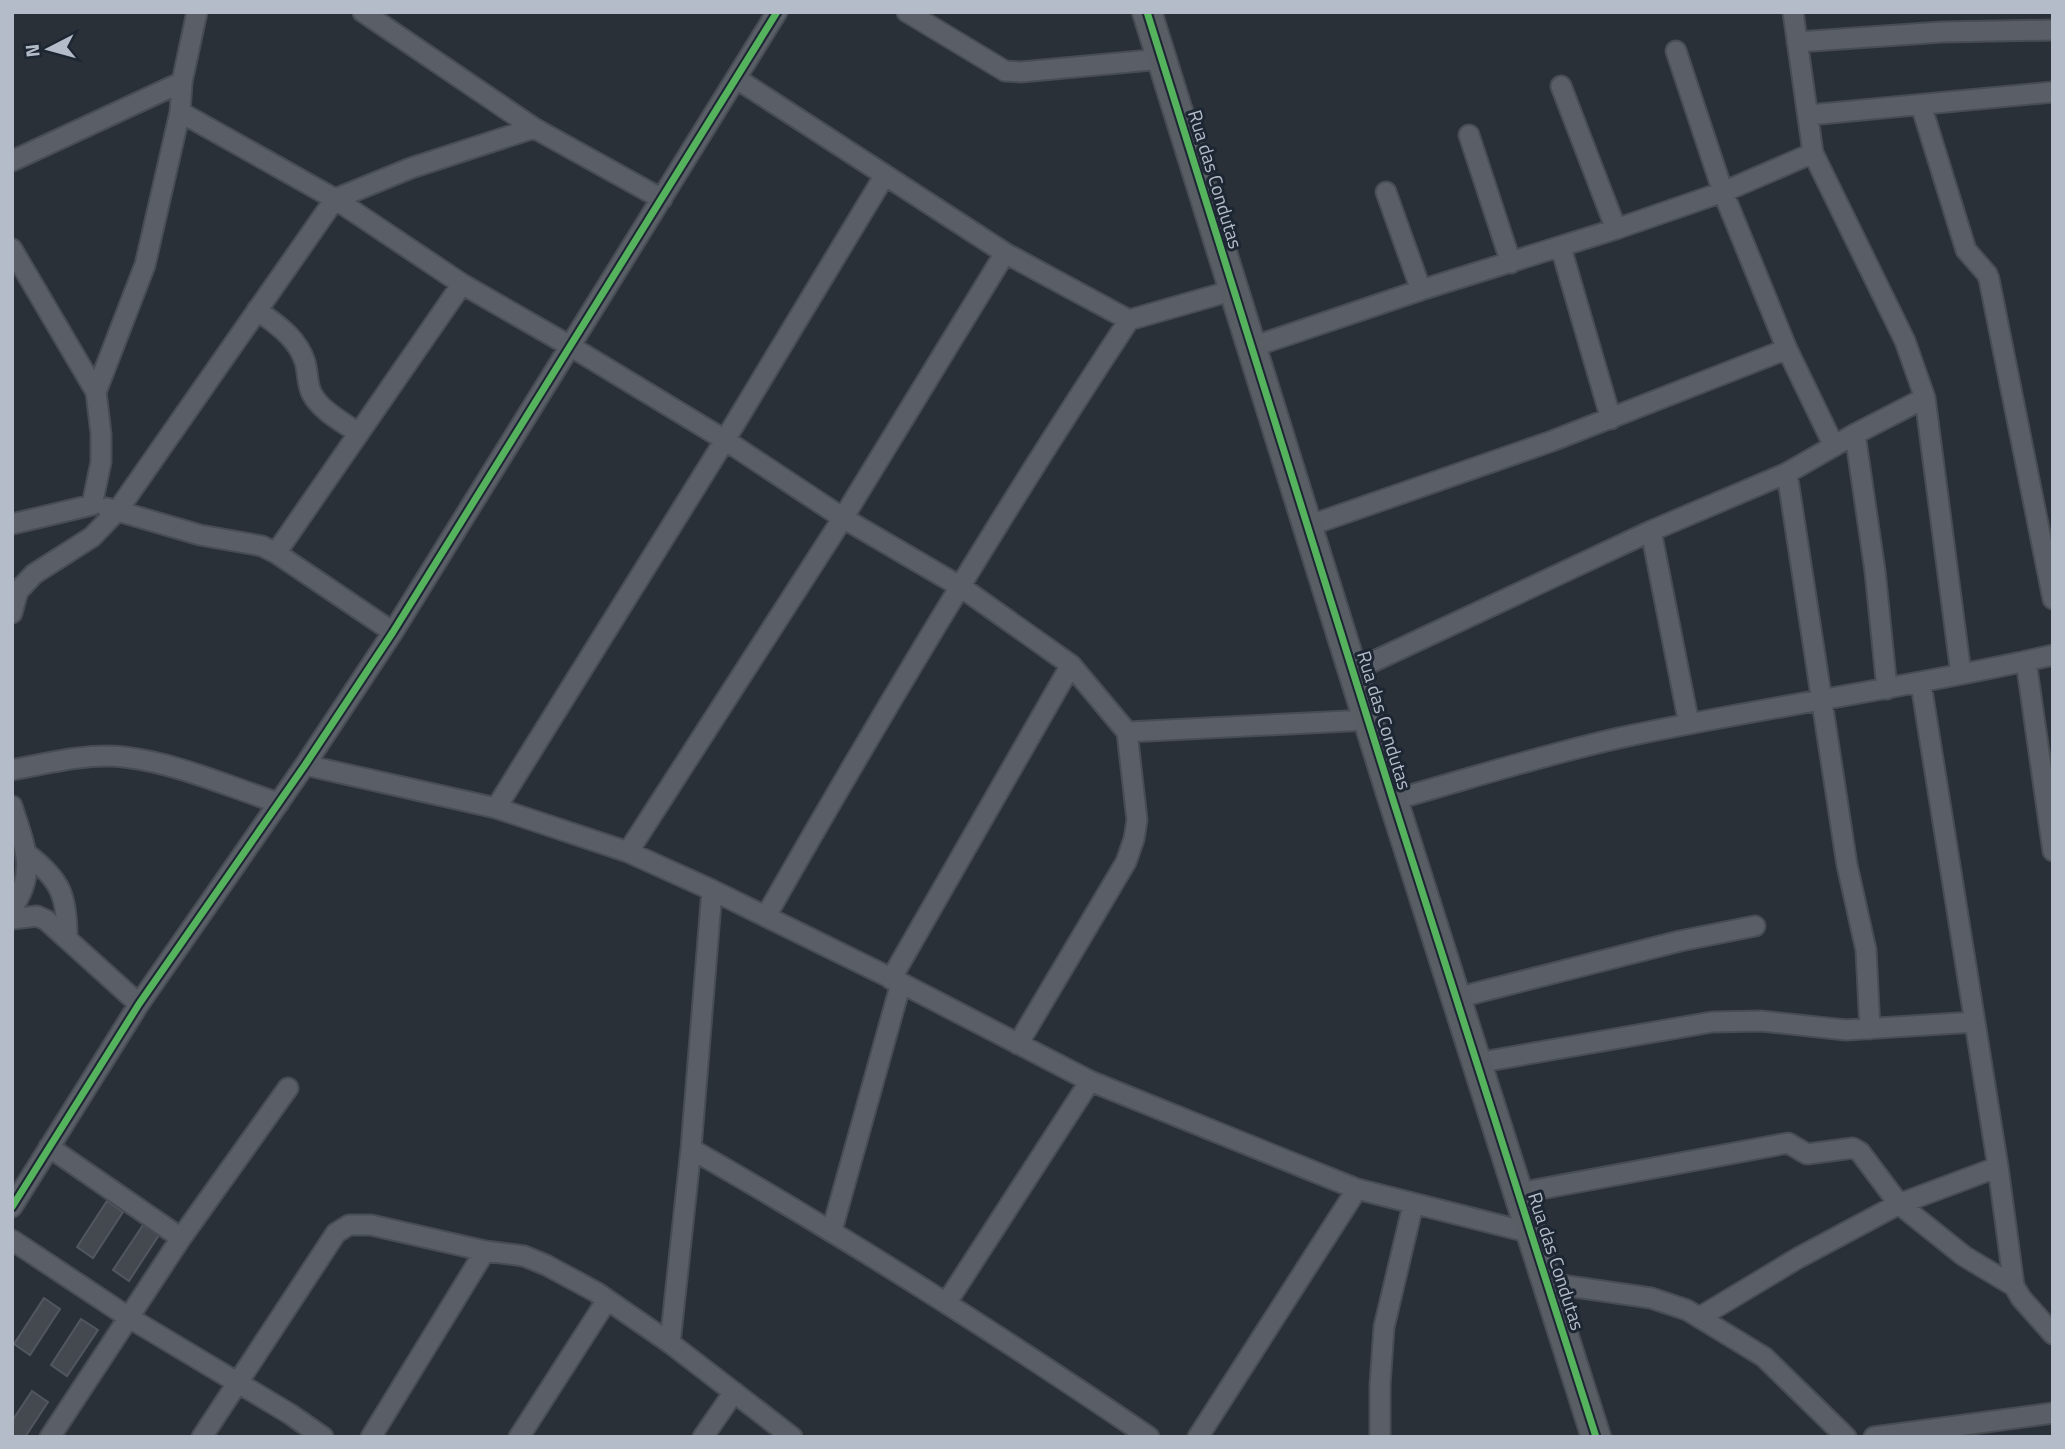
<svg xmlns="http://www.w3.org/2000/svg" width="2065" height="1449" font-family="'Titillium Web',sans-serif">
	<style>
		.building { fill: #444950; stroke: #52575f; stroke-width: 2 }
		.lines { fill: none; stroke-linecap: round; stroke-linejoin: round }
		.street-casing { stroke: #484c53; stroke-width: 23 }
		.secondary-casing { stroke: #484c53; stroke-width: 32 }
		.street { stroke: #5a5e66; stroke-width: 19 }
		.secondary { stroke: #595d64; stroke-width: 28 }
		.cycleway-casing { stroke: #1d2633; stroke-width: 11 }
		.cycleway { stroke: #56b35d; stroke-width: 7 }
		.labels { text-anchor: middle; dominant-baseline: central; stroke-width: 6; stroke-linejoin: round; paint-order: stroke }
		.street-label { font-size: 19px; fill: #b4bcc9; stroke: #1d2633 }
	</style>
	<rect width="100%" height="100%" fill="#2a3038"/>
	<!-- building -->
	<path class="building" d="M107 1201 123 1212 93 1258 77 1247Z
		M143 1225 159 1235 129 1281 113 1270Z
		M44 1298 60 1309 30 1355 14 1344Z
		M81 1319 98 1330 67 1376 51 1365Z
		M32 1391 48 1402 25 1437H12V1421Z"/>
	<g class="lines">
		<!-- street casing -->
		<g class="street-casing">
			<path id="street" d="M363 12 534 128 662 199
				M907 12 1005 71 1021 72 1162 59
				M1793 12 1813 153 1905 341 1925 398 1961 674
				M1797 42 1942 32 2053 30
				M1676 51 1723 192 1787 349 1834 446
				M737 79 1005 253 1129 320 1234 290
				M1561 86 1616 229
				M1921 105 1966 250 1987 274 1989 279 2053 599
				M180 112 335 199 462 284 570 346 725 440 843 518 961 587 1071 665 1127 732 1368 720
				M1809 115 2053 92
				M1469 135 1511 263
				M12 161 182 82
				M1386 192 1421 290
				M1561 248 1611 419
				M12 249 96 392
				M257 310C277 325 297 337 305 362 308 372 307 385 312 394 321 411 343 422 358 433
				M1252 347 1421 290 1616 229 1723 192 1813 153
				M1855 434 1875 571 1887 689
				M1787 473 1847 865 1866 950 1870 1029
				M107 508 200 535 262 546 276 553 393 632
				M12 524 92 505 101 462V434L96 392 145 265 180 112 182 82 197 12
				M1308 526 1552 441 1787 349
				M1651 531 1689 724
				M276 553 462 284
				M12 613 18 591 34 574 92 537 118 510 335 199 411 168 534 128
				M2026 661 2053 851
				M1353 671 1651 531 1787 473 1855 434 1925 398
				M1921 684 1998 1167 2014 1286 2021 1298 2053 1334
				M305 765 496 808 628 852 712 890 901 983 1090 1081 1357 1189 1531 1233
				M12 770C48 763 88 753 124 757 177 763 229 787 279 803
				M1393 800C1468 779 1543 755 1619 738 1763 707 1909 688 2053 655
				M12 806C24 844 38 872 12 908
				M496 808 725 440 885 175
				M628 852 843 518 1005 253
				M27 854C61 880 67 896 67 937
				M766 916C881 714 1001 514 1129 320
				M12 919 37 916 46 920 139 1004
				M891 979 1071 665
				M1456 998 1680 941 1755 926
				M1018 1044 1126 862 1134 839 1137 820 1127 732
				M1476 1063 1712 1022 1761 1021 1846 1030 1975 1022
				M49 1147 181 1238
				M691 1149C848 1238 999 1335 1149 1437
				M1519 1193 1788 1143 1807 1154 1853 1148 1860 1152 1899 1204 1964 1256 2014 1286
				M12 1207 139 1004 305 765 393 632 777 12
				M832 1230 901 983
				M12 1240 128 1317 290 1414 323 1437
				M1547 1283 1651 1298 1687 1310 1764 1357 1846 1437
				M947 1302 1090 1081
				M1700 1317 1798 1258 1899 1204 1998 1167
				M670 1343 691 1149 712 890
				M50 1437 181 1238 288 1088
				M202 1437 336 1233 349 1225H371L485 1251 524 1256 546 1265 596 1292 670 1343 792 1437
				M371 1437 485 1251
				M519 1437 607 1300
				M703 1437 734 1392
				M1198 1437 1357 1189
				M1380 1437V1385L1384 1327 1413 1205
				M1874 1437 2053 1413"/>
		</g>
		<!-- secondary casing -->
		<g class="secondary-casing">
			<path id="secondary" d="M1147 12 1393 800 1596 1437"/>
		</g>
		<!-- street -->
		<use href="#street" class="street"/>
		<!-- secondary -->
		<use href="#secondary" class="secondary"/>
		<!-- cycleway casing -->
		<g class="cycleway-casing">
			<path id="cycleway" d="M1147 12 1393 800 1596 1437
				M12 1207 139 1004 305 765 393 632 777 12"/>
		</g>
		<!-- cycleway -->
		<use href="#cycleway" class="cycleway"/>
	</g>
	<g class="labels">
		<!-- street labels -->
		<g class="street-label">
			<text transform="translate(1216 179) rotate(73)">Rua das Condutas</text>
			<text transform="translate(1385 720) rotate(73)">Rua das Condutas</text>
			<text transform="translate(1557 1261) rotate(72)">Rua das Condutas</text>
		</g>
	</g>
	<!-- border -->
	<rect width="2065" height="1449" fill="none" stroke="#b4bcc9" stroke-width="28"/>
	<!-- north arrow -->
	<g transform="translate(49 49) rotate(264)" stroke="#1d2633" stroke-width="5" paint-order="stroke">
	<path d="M0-5L12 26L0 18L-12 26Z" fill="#b4bcc9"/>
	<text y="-10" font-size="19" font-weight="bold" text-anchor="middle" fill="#b4bcc9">N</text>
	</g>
</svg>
